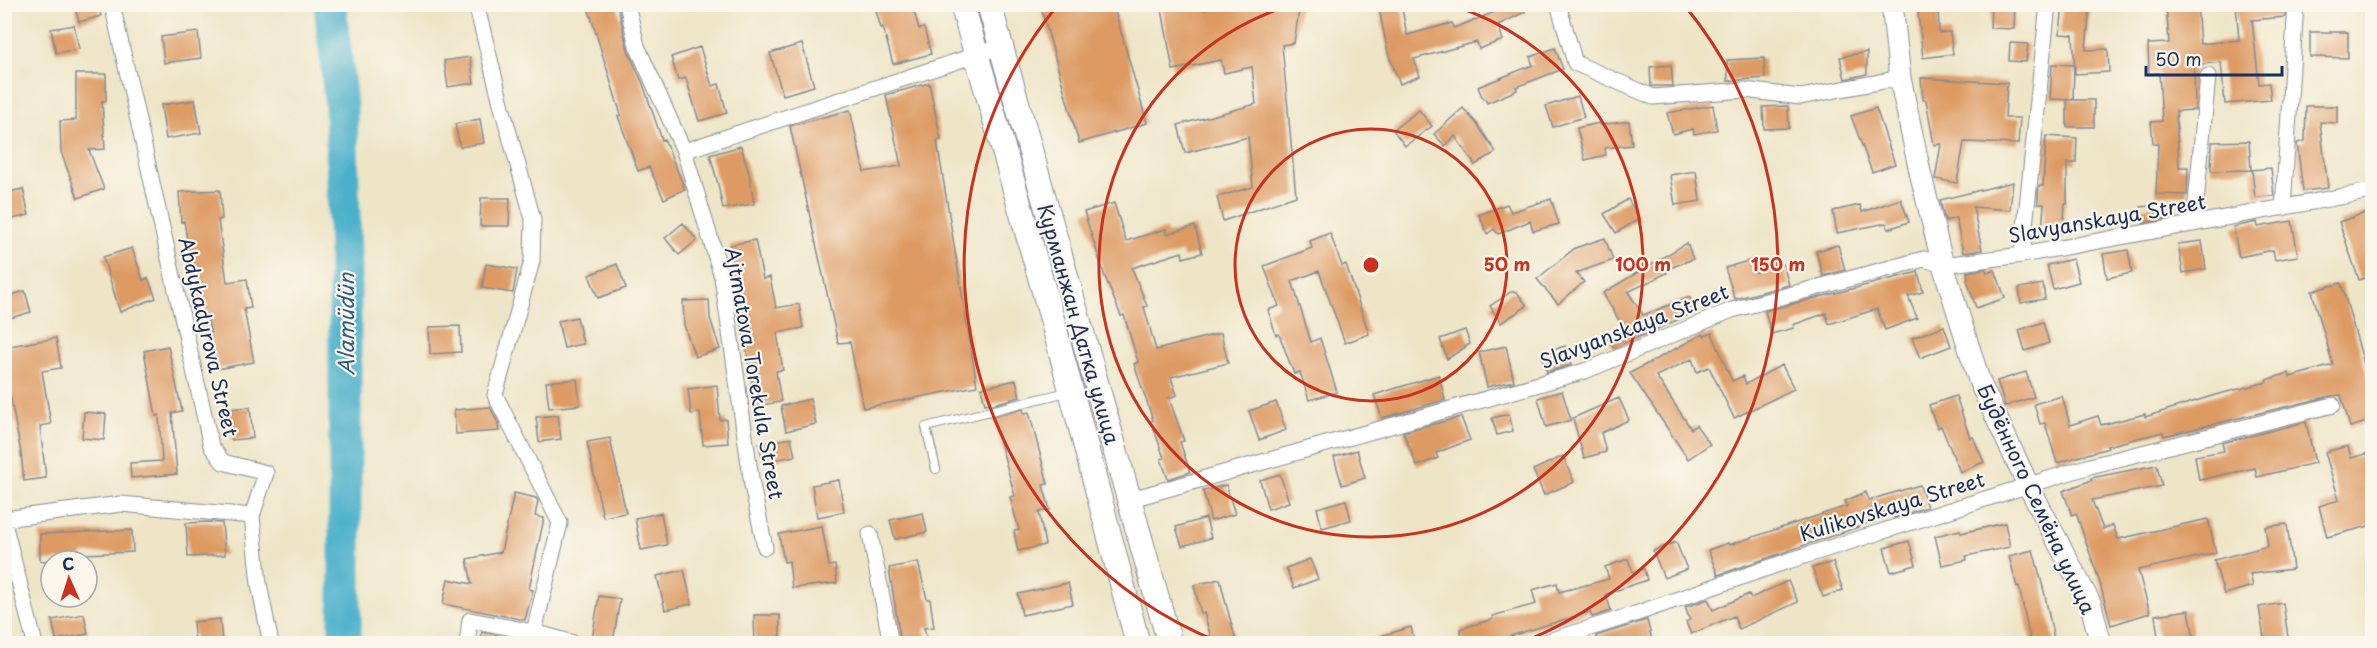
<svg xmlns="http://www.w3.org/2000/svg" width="2377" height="648" font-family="'Playpen Sans',sans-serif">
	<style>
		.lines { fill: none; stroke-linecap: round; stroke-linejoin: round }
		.river { stroke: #4cb0cb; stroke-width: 33 }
		.building { fill: #dd9a62 }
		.lane-casing { stroke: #848a92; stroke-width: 10 }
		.street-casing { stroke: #848a92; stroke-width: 17 }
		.secondary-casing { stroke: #848a92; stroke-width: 23 }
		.primary-casing { stroke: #848a92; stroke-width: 26 }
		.lane { stroke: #fff; stroke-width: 8 }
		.street { stroke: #fff; stroke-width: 15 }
		.secondary { stroke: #fff; stroke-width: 21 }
		.primary { stroke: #fff; stroke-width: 24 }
		.ring { fill: none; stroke: #c8321e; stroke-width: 3 }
		.labels { text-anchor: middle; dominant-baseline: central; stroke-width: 4.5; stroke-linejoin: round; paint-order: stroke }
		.street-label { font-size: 20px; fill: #1b2f5e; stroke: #fbf7ec }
		.water-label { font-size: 21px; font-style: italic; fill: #2c5c84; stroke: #fbf7ec }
		.centre { fill: #c8321e; stroke: #fbf7ec; stroke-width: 3 }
		.ring-label { font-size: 18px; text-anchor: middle; font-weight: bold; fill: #c8321e; stroke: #fbf7ec; stroke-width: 4.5; stroke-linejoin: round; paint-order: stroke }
	</style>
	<rect width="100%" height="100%" fill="#fbf7ec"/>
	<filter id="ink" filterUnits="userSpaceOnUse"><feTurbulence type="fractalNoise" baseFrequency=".0167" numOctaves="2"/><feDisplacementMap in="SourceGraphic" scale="12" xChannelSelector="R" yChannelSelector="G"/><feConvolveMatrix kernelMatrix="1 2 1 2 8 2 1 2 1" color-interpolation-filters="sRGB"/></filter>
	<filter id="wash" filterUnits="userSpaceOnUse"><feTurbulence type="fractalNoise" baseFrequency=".008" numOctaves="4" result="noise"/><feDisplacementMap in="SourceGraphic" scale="24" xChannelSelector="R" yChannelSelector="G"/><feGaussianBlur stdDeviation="1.35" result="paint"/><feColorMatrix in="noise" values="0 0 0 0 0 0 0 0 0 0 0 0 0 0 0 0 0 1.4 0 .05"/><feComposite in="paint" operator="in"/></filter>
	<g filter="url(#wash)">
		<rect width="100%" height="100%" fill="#eee5c7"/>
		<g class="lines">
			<!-- river -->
			<path class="river" d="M330 4 341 106 345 257V644"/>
		</g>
		<g id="blocks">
			<!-- building -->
			<path class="building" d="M74 4H98L101 16 79 22Z
				M587 4H617L628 50 643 84 662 140 664 139 685 189 664 199 649 167 638 171 618 116 621 115Z
				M874 4H912L919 29 924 28 931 54 893 64 883 27 881 28Z
				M1040 4H1113L1147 123 1079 143Z
				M1161 4H1203L1204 10 1228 4H1300L1294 43 1282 45 1296 196 1223 221 1217 197 1253 187 1248 137 1185 153 1178 125 1256 104 1252 67 1224 73 1221 60 1173 70Z
				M1378 4H1401L1407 35 1452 23 1454 28 1515 4H1521L1525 12 1498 25 1503 40 1479 49 1477 42 1414 59 1420 76 1400 84 1388 53Z
				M1917 4H1938L1939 33 1950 32 1953 54 1923 58Z
				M2063 4H2090L2086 50 2108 49 2109 72 2075 74 2073 35 2060 34Z
				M2166 4H2197L2200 44 2239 40 2236 4H2286L2285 17 2252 20 2259 84 2269 83 2271 100 2225 104 2221 62 2194 65 2195 110 2176 111 2179 167H2188L2187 195 2156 194 2158 144H2153L2151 122 2162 121 2159 73 2149 74 2148 44 2169 43Z
				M1991 5 2015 6 2014 29 1990 28Z
				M74 25 79 49 56 53 51 29Z
				M198 32 201 58 164 63 161 37Z
				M2310 32H2348V58L2310 57Z
				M2010 43 2028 44 2026 62 2009 61Z
				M802 44 814 86 783 95 770 53Z
				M700 47 712 86 719 84 727 113 699 121 686 78 678 80 671 57Z
				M1555 48 1563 69 1516 87 1517 90 1487 103 1485 99H1483L1478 87 1533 65 1530 57Z
				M1867 52V74L1845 79 1840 57Z
				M470 57 474 83 448 87 444 61Z
				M1764 58 1765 78 1728 81 1727 60Z
				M2052 64 2074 65 2073 100 2050 99Z
				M1671 65 1673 86H1651L1650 67Z
				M76 74H106V101H102L105 149 89 150 104 189 78 198 61 152 60 121 76 120Z
				M1921 78 2007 83 2005 118H2020L2018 144 1964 142 1957 183 1935 179 1941 144 1934 145 1926 100H1923Z
				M929 83 941 140 937 141 977 386 863 408 850 342 838 343 790 126 850 110 864 172 901 166 886 95Z
				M1578 96 1584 117 1553 127 1546 106Z
				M195 100 201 133 166 139 161 105Z
				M2067 100H2094V127H2067Z
				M1713 105 1717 130 1694 134 1693 129 1673 134 1667 113Z
				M1788 106 1789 128 1764 129 1763 107Z
				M2306 106H2337V123L2320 122 2328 188 2303 191 2297 143 2305 141Z
				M1463 108 1477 124 1496 152 1475 165 1455 136 1445 146 1434 134Z
				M1876 108 1895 164 1872 172 1851 116Z
				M1419 110 1432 126 1405 146 1393 130Z
				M480 119 484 143 460 147 455 124Z
				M1629 121 1632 145 1605 148 1606 155 1585 160 1577 128 1599 123V125Z
				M2046 136 2077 138 2076 163H2067V204H2065L2063 233 2042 232 2044 204H2038V193L2039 186H2043Z
				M2249 141 2251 170 2211 171 2212 142Z
				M741 146 749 173 754 204 723 209 718 184 710 155Z
				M2271 168 2274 196 2255 197 2252 170Z
				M1696 171 1700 201 1675 205 1670 175Z
				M2013 182 2010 210 1973 207 1982 250 1963 253 1956 218 1945 221 1940 200Z
				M23 189 29 215 4 221V193Z
				M220 190 222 219 218 220 227 282 247 279 251 308 244 309 254 362 217 369 207 315 202 316 194 264H191L184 221 181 222 179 192Z
				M481 198H510L509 226H480Z
				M1551 199 1559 224 1533 231 1530 221 1498 234 1494 229 1487 234 1479 215 1507 204 1511 212Z
				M1628 199 1639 219 1616 233 1604 214Z
				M1901 199 1909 222 1888 229 1886 223 1837 233 1833 211 1860 205 1862 212Z
				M1114 203 1126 241 1166 229 1167 234 1195 226 1202 253 1183 258 1182 252 1132 268 1147 306 1144 307 1156 350 1221 333 1228 363 1171 377 1177 395 1169 398 1184 441 1180 442 1190 472 1168 479 1161 459 1164 458 1151 421 1153 420 1134 364 1138 362 1124 315 1121 316 1105 277 1084 212Z
				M2165 204 2167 219 2143 223 2141 207Z
				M2368 212 2373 226V275L2359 280 2339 222Z
				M2292 221 2298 256 2275 260 2273 250 2239 257 2233 227 2257 222 2258 227Z
				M683 223 697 240 679 255 665 238Z
				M1330 233 1342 266 1346 264 1369 334 1345 343 1319 271 1292 281 1311 342 1320 338 1337 392 1309 400 1300 372 1294 374 1279 334 1276 335 1268 310 1279 306 1264 266 1312 248 1310 241Z
				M1605 238 1613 260 1576 273 1584 282 1558 304 1537 279 1575 248Z
				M755 240 763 279 770 277 776 308 799 304 803 328 777 333 783 370 776 371 781 402 756 406 730 252V245Z
				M2202 241 2206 269 2183 273 2178 244Z
				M1687 243 1693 259 1665 270 1667 273 1628 292 1643 315 1690 297 1695 312 1614 348 1606 336 1623 327 1603 293Z
				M1838 245 1845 270 1823 276 1816 251Z
				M132 248 143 280 148 278 156 298 120 312 103 257Z
				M2128 250 2132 273 2107 278 2103 254Z
				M2073 259 2079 282 2053 289 2047 265Z
				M1751 260 1755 272 1783 264 1789 285 1735 299 1725 268Z
				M486 264 517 269 513 293 482 288Z
				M617 264 626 288 598 298 589 275Z
				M1986 269 1987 273 1995 270 2005 298 1976 308 1967 280 1968 279 1967 272Z
				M1918 272 1923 292 1908 296 1917 318 1885 330 1877 309 1829 324 1826 313 1793 325 1794 328 1771 334 1765 311Z
				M2341 283 2373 395V420L2350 427 2341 395 2331 396 2164 436 2163 432 2107 446 2108 448 2057 463 2045 423 2040 424 2034 404 2062 396 2070 425 2098 416 2101 425 2145 414V417L2215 395 2267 382 2266 380 2289 373 2290 377 2333 365 2312 291Z
				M2043 284 2045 299 2021 303 2019 288Z
				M25 291 31 312 4 320V297Z
				M1511 292H1517L1527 306 1501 323 1490 306Z
				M709 300 710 318 720 349 695 357 684 325 683 301Z
				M577 317 583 344 564 348 558 321Z
				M2043 322 2049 343 2025 351 2019 330Z
				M460 326 461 352 430 354 429 327Z
				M1944 326 1951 346 1920 358 1912 338Z
				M1465 330 1470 344 1447 359 1440 339Z
				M1712 333 1732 381 1743 376 1746 384 1782 365 1794 389 1734 418 1709 367 1697 372 1692 359 1656 376 1691 429 1696 425 1710 444 1688 459 1630 373 1703 334 1704 336Z
				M56 338 61 368 42 371 51 424 40 426 46 478 24 481 21 453 4 362V347Z
				M168 346 182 411 172 413 177 474 131 478 130 463 162 461 159 415 156 416 144 351Z
				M1506 346 1514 381 1487 387 1479 352Z
				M1565 346 1571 365 1547 372 1541 354Z
				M2026 372 2034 397 2005 406 1997 381Z
				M1439 375 1445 400 1382 418 1374 395Z
				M577 379 580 405 549 408 546 382Z
				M1016 380 1020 397 990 405 989 403 985 404 981 388Z
				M717 385 720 420 726 419 728 443 703 445 700 413 691 414 688 389Z
				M1562 391 1571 420 1546 427 1538 398Z
				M1956 396 1970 438 1973 437 1984 462 1960 472 1941 426 1937 428 1929 405Z
				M1619 398 1629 420 1601 433 1606 452 1584 458 1573 418Z
				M810 399 816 424 786 431 781 406Z
				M1276 402 1286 430 1259 440 1249 411Z
				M250 407 253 438 232 440 228 409Z
				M490 407 498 423 499 431 456 434 454 410Z
				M1023 409 1024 413 1029 412 1048 484 1043 485 1050 510 1039 512 1045 545 1018 551 1014 531 1019 530 1010 497 1015 496 993 417Z
				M84 412 106 414 104 440 82 438Z
				M1509 414 1513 431 1497 435 1492 418Z
				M558 415 561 439 539 442 536 417Z
				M1461 417 1470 440 1436 453 1438 458 1417 466 1403 432Z
				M2306 422 2315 463 2257 477 2255 468 2199 480 2195 456 2224 451 2222 443Z
				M610 438 626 513 603 517 587 442Z
				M791 438 795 456 763 462 759 444Z
				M2348 446 2351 458 2373 452V525L2327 537 2319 506 2339 500 2325 452Z
				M1357 450 1365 478 1342 485 1334 457Z
				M1563 456 1574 482 1544 495 1533 470Z
				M2157 465 2162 486 2092 500 2103 529 2113 525 2118 539 2208 519 2216 553 2138 570 2150 613 2111 625 2100 583 2076 513 2072 515 2063 491 2092 480 2091 478Z
				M1280 474 1289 502 1268 509 1260 480Z
				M839 480 844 512 817 517 812 485Z
				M1226 485 1235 514 1211 521 1203 491Z
				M1920 485 1927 507 1894 518 1892 513 1858 527 1718 575 1708 550 1728 543 1729 545 1847 506 1845 501 1866 492 1869 500Z
				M514 493 536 498 538 501 535 516 544 518 529 589 533 590 525 620 443 604 448 579 472 584 467 559 501 552Z
				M1346 500 1351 520 1322 528 1317 508Z
				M661 513 667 545 641 550 635 518Z
				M923 513 927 532 895 539 890 520Z
				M1206 518 1211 538 1182 546 1176 527Z
				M207 522 222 523 225 555 188 557 186 523Z
				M2005 523 2010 547 1966 556 1967 560 1942 565 1935 536 1960 530 1961 533Z
				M2287 524 2293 569 2250 574 2253 586 2224 594 2214 560 2268 546 2265 527Z
				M822 526 829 566 835 565 837 583 792 588 789 561 784 562 779 534Z
				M132 530 133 552 83 554V559L40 561V534Z
				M1909 541 1916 565 1891 572 1884 548Z
				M1676 542 1687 569 1664 578 1653 551Z
				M2033 550 2044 591 2055 644H2031L2019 586 2017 587 2009 556Z
				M1310 559 1318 579 1294 588 1286 568Z
				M1628 559 1633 572 1644 569 1647 580 1606 594 1611 611 1592 617 1590 612 1484 644H1464L1460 629 1493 619 1492 616 1536 604 1532 590 1557 583 1559 592 1609 579 1605 567Z
				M918 562 927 599H930L934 627 924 628 928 644H901L889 568Z
				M1833 562 1843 590 1823 597 1812 568Z
				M684 570 692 604 665 610 657 576Z
				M1220 579 1226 604 1237 644H1216L1214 637 1211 638 1204 613 1201 614 1194 585Z
				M1788 581 1798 602 1739 629 1734 616 1691 634 1686 622 1690 620 1685 607 1708 599 1713 610 1749 594 1751 598Z
				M1068 583 1073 604 1022 615 1018 594Z
				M599 596 620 599 613 643 592 639Z
				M2283 603 2289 644H2265L2259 607Z
				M2189 610 2195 644H2159L2155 615Z
				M84 614 88 634 56 640 52 620Z
				M754 615H780V644H755Z
				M220 619 222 644H195L193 622Z
				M1647 620 1653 644H1598L1596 636Z
				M1411 627 1415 644H1369L1368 640Z
				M482 632 516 639 515 644H480Z"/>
		</g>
	</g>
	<g filter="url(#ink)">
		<use href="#blocks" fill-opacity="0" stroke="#848a92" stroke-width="1.5"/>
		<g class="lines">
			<!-- lane casing -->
			<g class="lane-casing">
				<path id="lane" d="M936 469 926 427 1067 392"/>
			</g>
			<!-- street casing -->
			<g class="street-casing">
				<path id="street" d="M112 4 211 446 223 462 266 473 252 516 259 584 271 644
					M476 4 504 115 533 219 532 261 495 395 560 523 534 632
					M627 4 637 46 684 151 722 277 752 485 765 547
					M1558 4 1575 63 1653 97 1745 90 1800 97 1900 78
					M684 151 1000 47
					M2283 208 2296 4
					M2194 224 2208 76
					M2022 255 2048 4
					M1128 500 1585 371 1732 310 1924 259 1943 265 2022 255 2372 191
					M4 519 121 504 252 516
					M4 523 35 644
					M870 534 891 644
					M467 644 470 620 534 632 577 644
					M1539 644 1635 614 1785 562 2090 466 2333 405"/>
			</g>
			<!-- secondary casing -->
			<g class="secondary-casing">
				<path id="secondary" d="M1892 4 1900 78 1920 172 1943 265 1980 383 2028 485 2091 605 2101 644"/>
			</g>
			<!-- primary casing -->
			<g class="primary-casing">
				<path id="primary" d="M962 4 1054 326 1138 644
					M989 4 1170 644"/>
			</g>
			<!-- lane -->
			<use href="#lane" class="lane"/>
			<!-- street -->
			<use href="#street" class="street"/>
			<!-- secondary -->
			<use href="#secondary" class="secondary"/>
			<!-- primary -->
			<use href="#primary" class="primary"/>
		</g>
	</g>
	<!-- distance rings -->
	<g class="ring">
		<circle cx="1371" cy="265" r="136"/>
		<path d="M1451 5A272 272 0 1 1 1291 5"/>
		<path d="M1219 642A407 407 0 0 1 1057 6M1685 6A407 407 0 0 1 1523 642"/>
	</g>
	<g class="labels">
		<!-- street labels -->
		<g class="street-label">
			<text transform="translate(2107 218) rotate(-10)">Slavyanskaya Street</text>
			<text transform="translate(1079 324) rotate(74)">Курманжан Датка улица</text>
			<text transform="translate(1634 326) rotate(-21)">Slavyanskaya Street</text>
			<text transform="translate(209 337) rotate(77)">Abdykadyrova Street</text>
			<text transform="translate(755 373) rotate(80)">Ajtmatova Torekula Street</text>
			<text transform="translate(2037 499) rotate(65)">Будённого Семёна улица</text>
			<text transform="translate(1892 506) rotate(-17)">Kulikovskaya Street</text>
		</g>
		<!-- water labels -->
		<g class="water-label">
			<text transform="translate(345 324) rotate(-90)">Alamüdün</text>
		</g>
	</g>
	<circle cx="1371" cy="265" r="9" class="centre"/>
	<g class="ring-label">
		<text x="1507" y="271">50 m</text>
		<text x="1643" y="271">100 m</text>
		<text x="1778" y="271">150 m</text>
	</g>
	<!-- margin -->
	<rect width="2377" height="648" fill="none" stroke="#fbf7ec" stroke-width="24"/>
	<!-- north arrow -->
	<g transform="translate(69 579) rotate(357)"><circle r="28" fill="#fbf7ec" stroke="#a1a7b3" stroke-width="1.5"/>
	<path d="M0-4.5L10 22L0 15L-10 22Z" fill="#c8321e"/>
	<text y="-9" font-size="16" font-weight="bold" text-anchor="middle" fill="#1b2f5e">С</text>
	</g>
	<!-- scale -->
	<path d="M2146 66v9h136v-9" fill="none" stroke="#1b2f5e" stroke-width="3"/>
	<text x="2155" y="66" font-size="18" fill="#1b2f5e" stroke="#fbf7ec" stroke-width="4.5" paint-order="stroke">50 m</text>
</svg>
